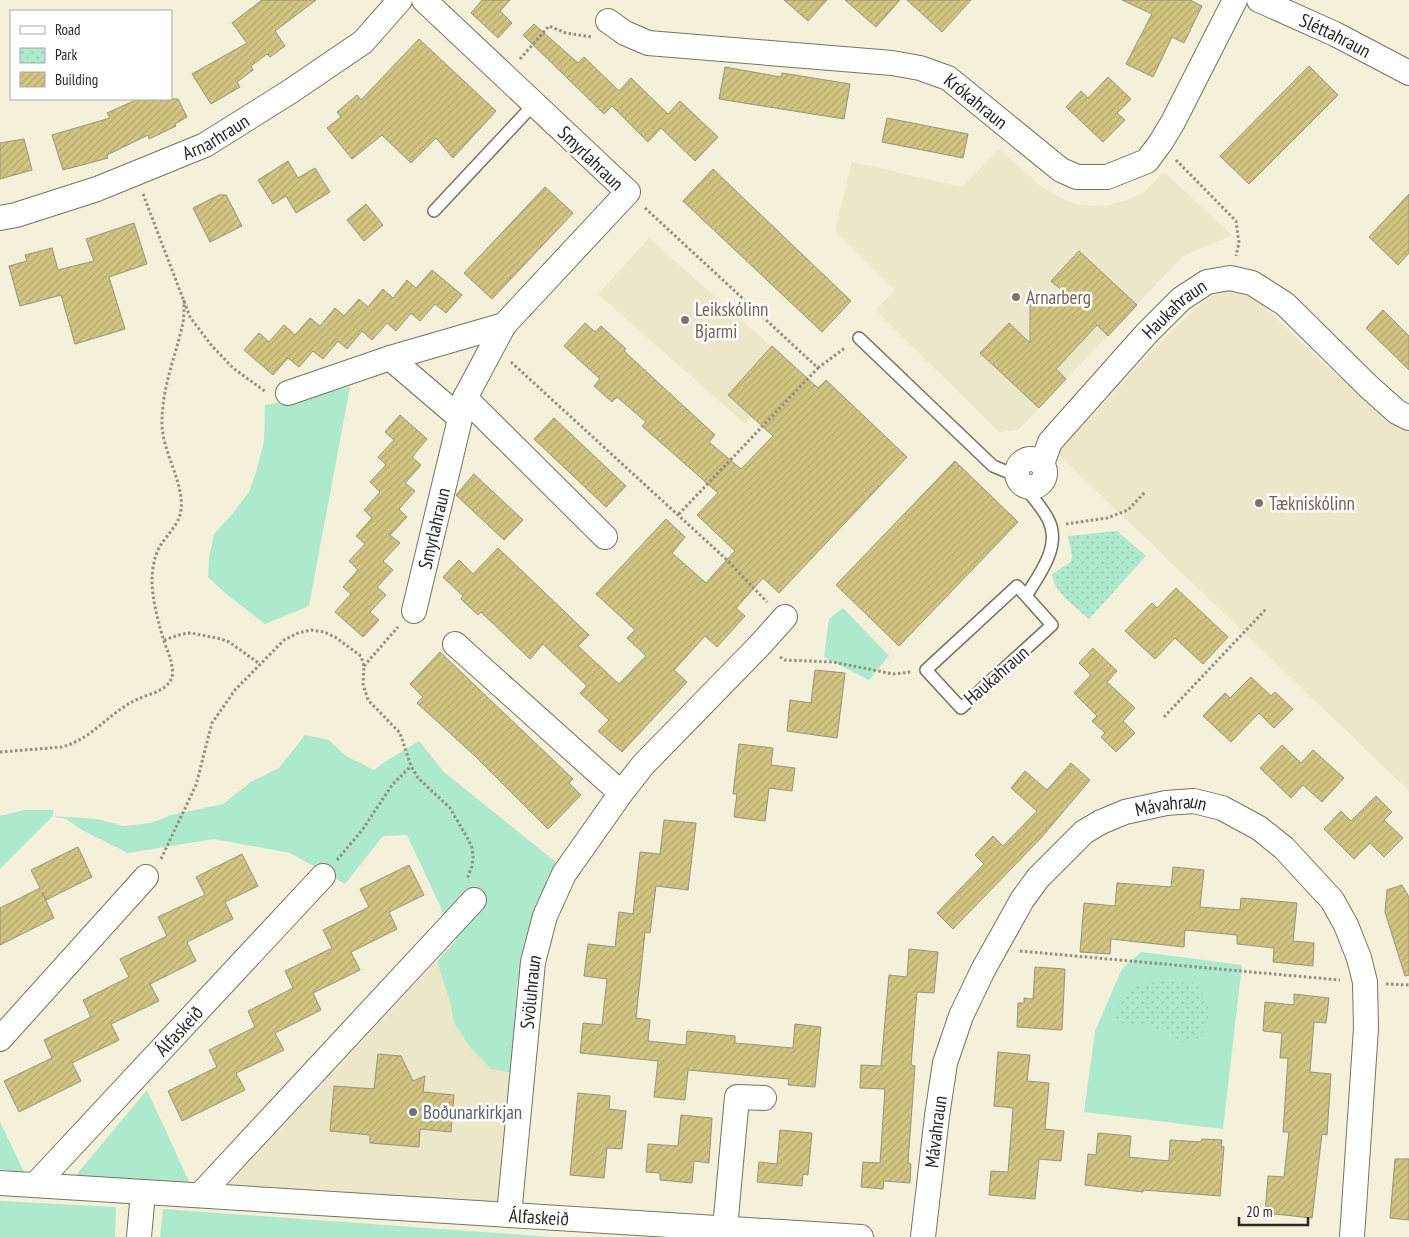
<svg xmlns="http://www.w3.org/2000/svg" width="1409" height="1237" font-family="'PT Sans Narrow',sans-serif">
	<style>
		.built { fill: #ece7c9 }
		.grass { fill: #ade9cc }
		.park { fill: url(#park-dots) }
		.building { fill: url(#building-hatch); stroke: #97937f }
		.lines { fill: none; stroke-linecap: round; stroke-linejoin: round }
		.lane-casing { stroke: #777360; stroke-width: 14 }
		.street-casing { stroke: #777360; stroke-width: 26 }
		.path { stroke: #938f80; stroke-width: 3; stroke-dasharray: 2.5 2.5; stroke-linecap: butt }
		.lane { stroke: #fff; stroke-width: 11 }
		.street { stroke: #fff; stroke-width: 24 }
		.education-dot { fill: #8d6e63; stroke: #fff; stroke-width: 2 }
		.worship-dot { fill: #6b7280; stroke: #fff; stroke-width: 2 }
		.labels { text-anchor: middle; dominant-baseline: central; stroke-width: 5; stroke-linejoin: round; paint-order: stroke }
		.street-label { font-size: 19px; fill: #2a2820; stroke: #fff }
		.education-label { font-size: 19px; fill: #785e54; stroke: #fff; text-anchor: start }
		.worship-label { font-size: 19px; fill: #5b616d; stroke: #fff; text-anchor: start }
	</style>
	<defs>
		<pattern id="park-dots" width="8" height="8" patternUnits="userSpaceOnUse" patternTransform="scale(1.25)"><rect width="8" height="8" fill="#ade9cc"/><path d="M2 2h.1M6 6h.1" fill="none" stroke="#95c8af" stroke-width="1.8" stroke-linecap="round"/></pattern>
		<pattern id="building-hatch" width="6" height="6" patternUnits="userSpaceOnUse" patternTransform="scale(1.25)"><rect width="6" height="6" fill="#d2c481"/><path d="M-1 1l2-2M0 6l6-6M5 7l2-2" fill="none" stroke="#b4a86f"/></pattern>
	</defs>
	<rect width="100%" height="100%" fill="#f5f0da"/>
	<!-- built -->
	<path class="built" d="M999 149 1043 188 1067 201 1080 205 1107 206 1133 198 1145 191 1164 172 1232 235 1183 256 1018 430 999 432 876 310 895 290 835 230 852 162 962 187Z
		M649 238 800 372 774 401 745 424 598 294Z
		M1241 290 1255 298 1335 374 1409 428V791L1057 453 1171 331 1206 299 1224 291Z
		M437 961 450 1002 454 1023 472 1050 491 1069 512 1073 505 1204 227 1187Z"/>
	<!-- grass -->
	<path class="grass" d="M350 387 309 606 265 624 225 593 208 577 209 558 214 534 233 513 249 492 257 469 264 441 265 405Z
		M843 608 889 656 869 680 824 657 829 619Z
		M305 735 329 740 346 756 374 770 383 763 419 741 444 772 562 867 551 884 517 982 512 1073 491 1069 472 1050 454 1023 450 1002 437 961 456 940 407 835 383 836 345 884 290 853 214 839 128 853 82 830 66 819 53 816 0 869V816L24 810H53V816L97 819 123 826 151 823 171 815 223 804 251 782 279 768Z
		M1141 952 1242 965 1223 1129 1084 1112 1095 1031 1122 969Z
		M147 1090 192 1188 76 1175Z
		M0 1122 24 1172 0 1169Z
		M0 1201 116 1207 115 1237H0Z
		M163 1209 553 1237H160Z"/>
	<!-- park -->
	<path class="park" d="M1117 531 1146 556 1089 619C1076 607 1054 593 1052 574L1071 562 1072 556 1068 536Z
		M1163 981 1194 983 1208 1000V1020L1200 1038 1179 1043 1170 1031 1150 1027 1114 1022C1124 986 1127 985 1163 981Z"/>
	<!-- building -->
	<path class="building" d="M262 0H316L275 31 285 46 270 57 267 54 251 66 253 70 237 82 240 87 211 104 192 74 247 43 232 23Z
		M482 0H510L500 11 512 23 498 38 471 13Z
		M784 0H827L808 21Z
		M845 0H900L876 27Z
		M907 0H971L942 32Z
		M1122 0H1190L1202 6 1184 43 1172 37 1153 77 1126 64 1152 14Z
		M534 24 578 63 584 57 619 91 631 78 668 114 680 101 718 137 695 161 661 128 648 142 612 106 604 114 523 35Z
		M419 39 496 111 453 158 436 138 411 163 382 135 352 159 327 128 341 117 337 112 357 95 361 100Z
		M1309 66 1338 95 1249 184 1220 156Z
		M725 67 781 77 782 73 850 84 844 119 719 99Z
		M1108 77 1131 99 1117 113 1125 120 1103 142 1066 107 1081 91 1088 98Z
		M138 99H178L187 117 175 124 176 126 149 139 148 135 107 155 108 158 63 170 52 135 110 118 107 113Z
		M887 118 968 134 963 158 882 142Z
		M24 139 32 170 0 179V143Z
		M288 161 298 178 315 168 330 192 296 213 286 196 273 204 258 180Z
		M713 169 851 301 822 332 683 201Z
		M545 187 573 213 492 299 464 273Z
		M1409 194V253L1398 265 1369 237Z
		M219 195H226L242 226 210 242 193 208Z
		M366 204 383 225 364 241 347 220Z
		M134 223 147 264 109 277 125 329 75 344 61 295 20 306 9 266 27 261 25 255 52 248 58 270 94 261 86 239Z
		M1079 251 1137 305 1108 336 1097 325 1056 369 1066 379 1039 408 980 353 1009 323 1030 343V301H1074L1051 281Z
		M432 270 462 295 446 313 435 304 420 321 411 313 396 331 387 323 372 340 362 331 347 349 338 341 323 359 313 351 299 367 288 358 273 375 244 350 259 333 269 342 284 325 295 335 310 318 320 326 335 308 344 316 359 299 368 307 383 289 393 298 407 280 416 288Z
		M1383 310 1409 336V370L1366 328Z
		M585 323 595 332 601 326 626 349 624 351 715 435 709 442 741 469 773 436 728 395 772 346 818 388 826 380 907 457 779 593 763 578 736 608 745 616 717 647 705 636 674 670 687 682 622 752 598 731 609 720 580 693 587 686 543 644 530 659 481 612 478 615 461 599 463 596 443 577 459 560 473 574 498 548 589 635 578 646 619 684 646 656 627 638 635 630 596 594 666 519 685 537 672 553 706 583 735 551 697 515 718 493 642 426 646 422 617 397 612 402 594 386 600 379 564 346Z
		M400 415 427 439 412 457 421 465 405 483 415 491 399 509 407 517 390 535 400 543 383 561 393 570 377 587 386 595 370 612 379 620 363 637 335 612 351 594 343 587 358 570 349 561 365 544 356 536 372 518 364 510 380 492 370 482 386 465 378 457 394 440 385 432Z
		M554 418 626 486 606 507 534 439Z
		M955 461 1018 522 899 646 836 585Z
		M474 474 523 520 504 540 456 495Z
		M1176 588 1228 637 1203 664 1175 638 1155 659 1125 631 1152 603 1157 608Z
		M1093 648 1117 671 1107 682 1135 708 1123 721 1135 733 1116 752 1101 737 1105 733 1092 721 1097 716 1074 693 1091 675 1079 663Z
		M440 652 573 779 569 783 581 795 548 829 475 756 417 703 423 697 410 684Z
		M815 670 845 673 837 738 787 731 790 700 811 703Z
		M1251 677 1271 696 1275 692 1293 709 1274 728 1259 713 1231 742 1203 716 1225 693 1230 698Z
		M739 744 773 748 771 765 795 768 792 791 769 788 765 821 734 817 737 794H733Z
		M1282 745 1301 763 1313 750 1344 778 1322 802 1303 785 1291 798 1260 768Z
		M1071 763 1090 780 1040 839 953 929 937 913 984 864 975 855 993 836 1003 846 1037 811 1011 788 1025 771 1047 790Z
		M1376 796 1392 812 1384 820 1403 838 1384 857 1370 843 1354 859 1324 829 1341 811 1351 821Z
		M664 820 696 823 688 890 656 886 650 933 645 932 636 1018 650 1020 648 1041 686 1045 687 1031 735 1036V1043L793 1048 795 1024 821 1027 815 1087 788 1085 789 1079 688 1070 685 1100 654 1097 658 1061 580 1053 583 1023 602 1025 607 979 584 976 588 944 615 947 619 912 633 914 640 852 660 854Z
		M78 847 92 877 46 900 42 892 54 918 0 945V908L40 888 31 870Z
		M242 854 258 886 225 902 233 919 187 942 196 961 150 984 159 1001 111 1024 119 1040 72 1063 81 1081 19 1112 4 1081 52 1058 44 1040 91 1017 83 1000 129 977 120 959 167 936 158 917 205 895 196 877Z
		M409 865 424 895 389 912 397 929 351 952 360 970 313 993 321 1010 275 1033 284 1050 236 1073 245 1090 182 1121 168 1091 217 1067 209 1050 255 1027 248 1011 293 988 285 971 332 948 323 930 369 907 360 889Z
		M1173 867 1204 870 1200 907 1240 910 1241 898 1297 903 1293 941 1314 943 1313 966 1273 962 1274 948 1237 944V935L1185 930 1184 947 1111 939 1110 954 1080 952 1084 903 1115 906 1117 883 1171 887Z
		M1402 885 1409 897V975L1405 976 1385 912 1387 890Z
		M909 949 938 952 934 993 917 992 911 1065 915 1066 908 1163 911 1164 910 1183 884 1181 883 1189 861 1187 863 1162 880 1163 885 1089 860 1088 861 1065 881 1066 889 975 907 977Z
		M1035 967 1065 969 1062 1030 1017 1027 1018 1003H1024V998L1033 999Z
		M1294 994 1329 998 1326 1023 1314 1022 1310 1072 1331 1074 1327 1135 1322 1134 1312 1218 1265 1213 1268 1176 1284 1177 1289 1132H1283L1288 1058H1280L1282 1033 1263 1031 1265 1002 1294 1005Z
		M998 1052 1030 1055 1027 1081 1049 1083 1045 1129 1064 1131 1061 1161 1039 1159 1035 1199 989 1195 991 1171 1008 1172 1013 1108 994 1106Z
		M378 1054 401 1056 413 1081 425 1076 423 1092 454 1095 451 1132 420 1129 419 1147 370 1143V1135L330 1131 334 1086 374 1089Z
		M578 1093 610 1096 609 1109 626 1111 622 1149 607 1148 604 1178 570 1175Z
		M681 1115 712 1118 709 1163 694 1161 692 1183 660 1180V1173L646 1172 648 1144 678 1146Z
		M780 1130 812 1133 808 1175 803 1174 802 1186 757 1182 759 1162 777 1164Z
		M1098 1133 1131 1136 1129 1157 1169 1161 1170 1140 1201 1142 1202 1139 1222 1140 1221 1146 1224 1147 1220 1196 1143 1190V1192L1085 1185 1088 1154 1096 1155Z
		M1395 1159H1409V1220L1390 1218Z"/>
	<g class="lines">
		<!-- lane casing -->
		<g class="lane-casing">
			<path id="lane" d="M434 211 534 104
				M859 338 993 466 1017 476
				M1024 486C1032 497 1043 508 1049 521 1061 547 1039 575 1026 596
				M1017 586 1052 625 961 708 926 670Z"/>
		</g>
		<!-- street casing -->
		<g class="street-casing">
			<g id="street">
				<path id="s1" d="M1259 0 1335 34 1409 73"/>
				<path id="s2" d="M608 21 625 33 648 43 892 63 920 68 948 78 1061 170 1077 177H1107L1147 161 1161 142 1173 122 1235 0"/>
				<path id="s3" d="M0 218 16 215 97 189 205 145 291 91 363 42 400 0"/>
				<path d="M390 358 459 417"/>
				<path d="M288 393 390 358 504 325"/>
				<path d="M465 398 605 537"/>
				<circle cx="1031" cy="473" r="14"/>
				<path id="s4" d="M1042 464 1050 442 1147 333 1181 299 1207 282 1230 278 1252 283 1285 304 1368 386 1397 412 1409 418"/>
				<path id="s5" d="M414 611 465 398 504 325 628 192 424 0"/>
				<path d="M455 644 621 793"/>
				<path d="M0 1039 146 877"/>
				<path id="s6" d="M0 1183 861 1237"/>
				<path id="s7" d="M35 1185 323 876"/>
				<path d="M200 1195 474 900"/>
				<path id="s8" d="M509 1215 533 962 545 916 564 874 621 793 643 765 759 646 785 617"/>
				<path d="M725 1228 737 1097 764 1098"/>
				<path d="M139 1237 143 1192"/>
				<path id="s9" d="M923 1237 937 1116 945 1063 961 1016 983 970 1022 900 1038 878 1084 832 1101 822 1125 812 1166 803 1194 801 1222 808 1259 828 1284 848 1332 900 1346 925 1359 958 1365 982 1366 1028 1352 1237"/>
			</g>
		</g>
		<!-- path -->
		<path class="path" d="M520 59 549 26 566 33 592 37
			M1176 160 1236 221 1239 243 1236 256
			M143 194 190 317 212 346 233 368 266 392
			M645 208 818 368 677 516
			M511 362 726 559 767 602
			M818 368 846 347
			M1066 524 1107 518 1128 510 1145 492
			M164 640 182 634 191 633 221 639 229 642 260 664
			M780 657 785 660 833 662 893 674 911 672
			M364 666 398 627
			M1164 717 1266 609
			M0 752 62 747C94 738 109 712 138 699 148 694 164 692 170 681 173 678 173 671 172 667 171 658 167 650 164 641 159 626 152 598 152 582 152 570 154 557 160 546 167 535 180 523 181 510 184 482 164 456 162 426 161 390 175 358 183 323 184 316 184 308 184 300
			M161 859 196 785 212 723 235 690 284 640 298 633 311 630 324 632 335 637 361 656 364 666 363 684 368 700 400 733 411 766 418 778 450 808 468 839 472 848 473 857 472 866 467 879
			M337 860 363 829 392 785 411 766
			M1020 951 1340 980
			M1386 984 1409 985"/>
		<!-- lane -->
		<use href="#lane" class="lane"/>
		<!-- street -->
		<use href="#street" class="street"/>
	</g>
	<!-- markers -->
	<g class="education-dot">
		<circle cx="1016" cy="297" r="5"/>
		<circle cx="685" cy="320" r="5"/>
		<circle cx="1259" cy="503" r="5"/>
	</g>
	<circle class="worship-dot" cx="413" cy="1112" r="5"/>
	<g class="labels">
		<!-- street labels -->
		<g class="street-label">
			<text stroke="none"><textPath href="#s1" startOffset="84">Sléttahraun</textPath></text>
			<text stroke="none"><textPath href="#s2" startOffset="385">Krókahraun</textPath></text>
			<text stroke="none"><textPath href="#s3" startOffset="231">Arnarhraun</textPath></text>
			<text transform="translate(591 158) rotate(44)">Smyrlahraun</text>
			<text stroke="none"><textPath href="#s4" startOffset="206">Haukahraun</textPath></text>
			<text stroke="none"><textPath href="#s5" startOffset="85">Smyrlahraun</textPath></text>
			<text transform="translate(996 675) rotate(-41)">Haukahraun</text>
			<text stroke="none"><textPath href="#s9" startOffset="541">Mávahraun</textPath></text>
			<text stroke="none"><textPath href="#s8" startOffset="224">Svöluhraun</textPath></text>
			<text stroke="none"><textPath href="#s7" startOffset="211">Álfaskeið</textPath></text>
			<text stroke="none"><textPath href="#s9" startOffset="106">Mávahraun</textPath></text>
			<text stroke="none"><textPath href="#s6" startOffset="540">Álfaskeið</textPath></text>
		</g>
		<!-- education labels -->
		<g class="education-label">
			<text x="1026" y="297">Arnarberg</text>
			<text x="695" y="309">Leikskólinn<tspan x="695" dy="22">Bjarmi</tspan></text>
			<text x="1269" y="503">Tækniskólinn</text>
		</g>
		<!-- worship labels -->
		<g class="worship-label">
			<text x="423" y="1112">Boðunarkirkjan</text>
		</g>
	</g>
	<!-- legend -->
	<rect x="10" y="10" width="162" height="90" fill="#ffffff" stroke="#aaa9a6"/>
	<rect x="20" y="26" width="25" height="8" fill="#ffffff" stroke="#aaa9a6"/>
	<text x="55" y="35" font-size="15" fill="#2a2820">Road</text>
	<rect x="20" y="48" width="25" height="15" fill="url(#park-dots)" stroke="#aaa9a6"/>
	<text x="55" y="60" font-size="15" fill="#2a2820">Park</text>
	<rect x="20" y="72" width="25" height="15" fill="url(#building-hatch)" stroke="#aaa9a6"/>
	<text x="55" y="85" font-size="15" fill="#2a2820">Building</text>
	<!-- scale -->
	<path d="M1239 1217v8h69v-8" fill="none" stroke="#2a2820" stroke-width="2.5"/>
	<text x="1246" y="1217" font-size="15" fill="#2a2820" stroke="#ffffff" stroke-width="4" paint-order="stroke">20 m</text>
</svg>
